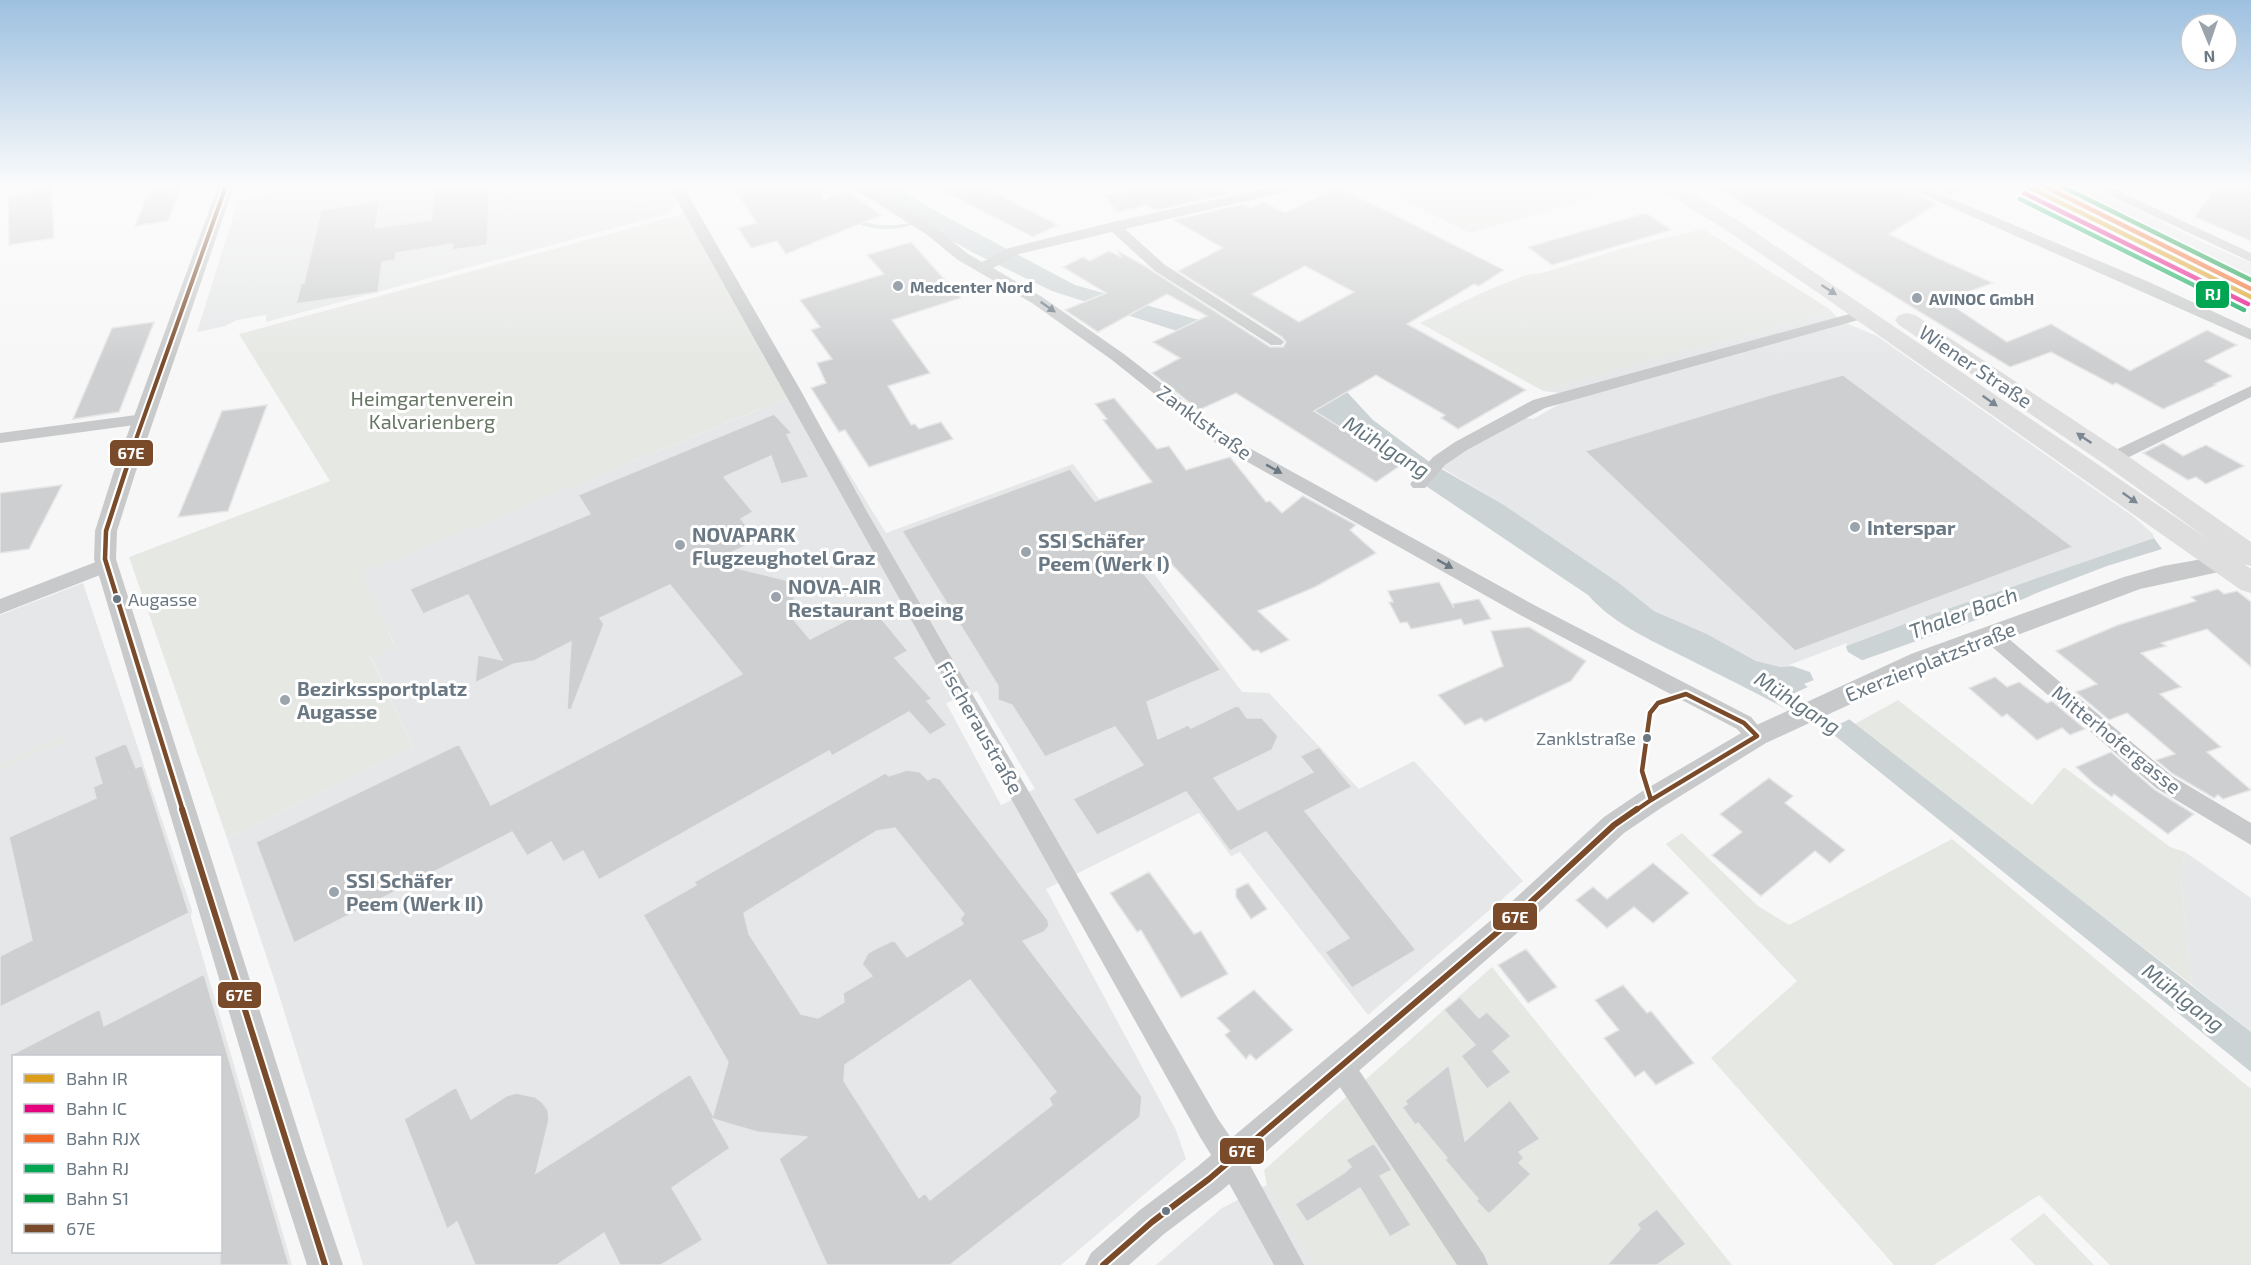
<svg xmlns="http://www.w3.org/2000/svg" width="2251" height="1265" font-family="'Exo 2',sans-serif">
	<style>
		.built { fill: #e6e7e8; fill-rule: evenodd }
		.green { fill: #e6e8e4 }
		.water { fill: #ccd3d5 }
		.pier { fill: #f7f7f7 }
		.building { fill: #cecfd0; stroke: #e6e6e6; stroke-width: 1.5; fill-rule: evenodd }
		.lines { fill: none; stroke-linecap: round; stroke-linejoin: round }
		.minor { fill: #c8c9ca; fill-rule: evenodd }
		.tertiary { fill: #c8c9ca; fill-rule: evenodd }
		.primary { fill: #dedede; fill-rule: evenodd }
		.bus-1-far2-casing { stroke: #fff; stroke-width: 8 }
		.bus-1-far1-casing { stroke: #fff; stroke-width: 9 }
		.bus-1-casing { stroke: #fff; stroke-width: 10 }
		.bus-1-far2 { stroke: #7a4b2a; stroke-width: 4 }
		.bus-1-far1 { stroke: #7a4b2a; stroke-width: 4.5 }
		.bus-1 { stroke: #7a4b2a; stroke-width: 6 }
		.rail-1-casing { stroke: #fff; stroke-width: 8 }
		.rail-2-casing { stroke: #fff; stroke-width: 8 }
		.rail-3-casing { stroke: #fff; stroke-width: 8 }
		.rail-4-casing { stroke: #fff; stroke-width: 8 }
		.rail-5-casing { stroke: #fff; stroke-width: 8 }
		.rail-1 { stroke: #db9d1a; stroke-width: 4.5 }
		.rail-2 { stroke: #e5007d; stroke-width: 4.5 }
		.rail-3 { stroke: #f26522; stroke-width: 4.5 }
		.rail-4 { stroke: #00a651; stroke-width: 4.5 }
		.rail-5 { stroke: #00983a; stroke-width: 4.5 }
		.oneway { fill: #7b8792 }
		.oneway2 { fill: #6a7884 }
		.poi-dot { fill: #9ba4ac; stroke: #fff; stroke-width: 2 }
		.bus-dot { fill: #6a7884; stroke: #fff; stroke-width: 2 }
		.labels { text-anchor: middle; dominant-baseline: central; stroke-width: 6; stroke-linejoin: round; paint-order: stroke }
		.far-poi-label { font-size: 16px; font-weight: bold; fill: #6a7884; stroke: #fff; text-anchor: start }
		.bus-label { font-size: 18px; fill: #6a7884; stroke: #fff; text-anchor: start }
		.street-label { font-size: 20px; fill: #6a7884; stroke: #fff }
		.park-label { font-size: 20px; fill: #677664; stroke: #fff }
		.poi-label { font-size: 20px; font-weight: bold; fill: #6a7884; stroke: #fff; text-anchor: start }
		.water-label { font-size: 21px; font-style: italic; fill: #66777f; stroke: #fff }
		.line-badge { stroke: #fff; stroke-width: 2 }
		.badge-label { font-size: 16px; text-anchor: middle; font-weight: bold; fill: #fff }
	</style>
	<rect width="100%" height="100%" fill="#f7f7f7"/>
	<!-- built -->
	<path class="built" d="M297 186H598L610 210 674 195 676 201 672 210 663 215 266 322V315L237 320 225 326 197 332 238 201Z
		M2013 186H2078L2114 202 2251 269V305Z
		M1703 229 1829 309 1841 321 1877 336 2134 517 2153 534 2154 538 1915 620 1794 666 1781 667 1756 661 1707 634 1654 611 1619 583 1504 505 1442 468 1459 444 1509 415 1533 419 1576 395 1543 391 1664 356 1621 249Z
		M799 393 886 533 1073 464 1242 692 1269 693 1359 789 1414 761 1523 881 1368 1015 1240 852 1231 856 1199 813 1046 889 1176 1130 1186 1159 1061 1265H363L275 982 227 838 413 747 371 657 395 646 361 573ZM977 691 1035 789 1001 805 946 703Z
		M83 583 192 910 191 917 292 1265H0V615ZM14 1056H220V1252H14Z
		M2185 852 2251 898V1032L2191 984 2181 877Z
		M1267 1185 1313 1265H1156L1222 1208Z"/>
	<!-- green -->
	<path class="green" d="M598 186H669L674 195 610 210Z
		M1374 186H1577L1596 197 1470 233Z
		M2078 186H2088L2204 243 2251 263V269L2115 202Z
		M687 213 789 397 362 573 395 647 371 658 413 747 227 838 129 557 330 481 239 334Z
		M1703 229 1829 309 1825 314 1679 352 1543 391 1420 323 1481 293 1526 275 1542 273 1621 249Z
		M1898 700 2032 805 2064 767 2170 847 2185 852 2181 877 2191 984 1853 725Z
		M64 736 65 741 0 769V764Z
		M1682 833 1758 906 1789 925 1952 839 2251 1089V1265H2110L2039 1195 1934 1265H1894L1711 1058 1797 981 1666 844Z
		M1492 967 1732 1265H1313L1267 1186 1264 1170Z
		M2044 1213 2094 1265H2035L2010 1239Z"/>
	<!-- water -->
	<path class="water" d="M795 186H800C841 213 866 235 918 221L869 186H894L941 214 1075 285 1199 320 1177 331 1052 291 972 252 921 223C911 225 900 229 889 229 854 231 822 204 795 186Z
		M1347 392 1373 420 1431 463 1504 505 1619 583 1654 611 1707 634 1756 661 1781 667 1794 666 1915 620 2154 538 2162 549 2107 566 2039 592 1976 620 1860 661 1804 684 2251 1032V1072L1834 735C1788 709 1742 686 1696 663 1658 643 1616 627 1588 595L1426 486 1401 465 1307 406Z"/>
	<!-- pier -->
	<path class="pier" d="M1847 643 1846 647 1848 652 1865 662 1815 683 1810 672 1789 665Z
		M1810 686 1850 719 1823 732 1775 702Z"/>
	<!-- building -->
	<path class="building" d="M51 186 54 238 9 245 8 197Z
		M151 186H182L168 221 135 226Z
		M435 186H490L487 245 452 250 453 244 396 253 395 260 382 262 378 292 296 304 301 284 304 283 321 210 380 201 375 228 431 220Z
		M732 186H821L823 200 847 190 881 215 786 254 777 241 751 248 738 228 757 223Z
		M934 186H981L1058 225 1033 237Z
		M1147 186H1219L1230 194 1156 210 1147 205 1117 212 1104 195Z
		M1714 186H1901L1937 204 1889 234 1935 257 1993 283 1944 300 2007 342 2051 324 2130 371 2207 330 2237 345 2205 361 2232 376 2214 384 2216 385 2163 409 2116 383 2113 385 2051 352 2010 367Z
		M1927 186H1966L1950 196Z
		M2216 186H2251V241L2195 217Z
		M1338 187 1504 270 1479 286 1474 284 1407 324 1526 390 1458 429 1441 418 1445 415 1376 375 1314 411 1401 465 1376 482 1236 393 1199 410 1152 373 1180 358 1153 342 1207 316 1167 294 1098 332 1065 310 1106 293 1063 267 1083 257 1090 261 1109 251 1121 257 1118 251 1148 268 1270 347H1283L1286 342 1282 337 1178 271 1223 248 1174 220 1244 204 1251 208 1264 202 1285 213ZM1305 266 1354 292 1299 322 1252 294Z
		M1646 213 1671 230 1552 265 1528 247Z
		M911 242 961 298 892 320 930 373 888 386 911 425 915 424 919 429 941 422 953 439 869 467 845 430 839 432 811 388 826 383 817 363 832 359 811 330 820 327 800 300 884 274 867 255Z
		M154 322 119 412 73 419 112 328Z
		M1843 375 1952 456 2073 547 1795 651 1585 451 1770 395Z
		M1114 398 1157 449 1169 446 1186 470 1230 457 1266 502 1270 501 1282 513 1303 496 1356 525 1350 530 1376 553 1315 587 1258 611 1289 640 1261 653 1258 650 1253 651 1164 556 1144 574 1221 670 1147 702 1158 739 1188 725 1191 728 1238 705 1247 718H1262L1278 736 1272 750 1214 778 1238 810 1313 772 1300 756 1319 747 1352 787 1305 811 1416 950 1352 988 1325 952 1349 938 1266 832 1230 851 1186 792 1097 835 1073 799 1143 765 1115 727 1045 757 1012 705 998 700V686L902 531 1070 469 1095 501 1152 482 1103 420 1107 419 1095 404Z
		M267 405 228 511 178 517 222 411Z
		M774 414 792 433 787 435 809 477 781 484 771 456 724 477 753 512 741 519 758 540 711 562 798 583 790 615 810 639 872 607 908 651 895 658 932 699 927 701 947 725 930 735 909 712 832 756 829 751 599 880 583 851 563 862 551 842 527 856 512 832 294 943 256 842 459 744 491 805 742 674 670 585 600 618 604 624 571 710 567 709 571 642 534 661 514 664 475 683 478 655 502 660 468 595 423 614 410 589 590 514 578 495Z
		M2163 443 2183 456 2206 445 2244 466 2206 484 2196 477 2188 480 2143 453Z
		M62 485 29 549 0 553V493Z
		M1439 582 1454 608 1452 604 1479 599 1491 619 1464 625 1461 619 1411 629 1407 622 1400 623 1389 602H1393L1388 591Z
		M2218 589 2224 594 2237 591 2251 602V667L2207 629 2161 643 2166 646 2141 653 2181 687 2160 694 2221 747 2207 752 2251 790 2223 799 2218 795 2214 798 2173 774 2156 760 2175 754 2127 713 2109 720 2076 692 2097 684 2056 651 2118 625 2196 601 2191 597Z
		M1529 627 1586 661 1571 681 1485 722 1481 718 1465 725 1438 695 1503 666 1491 631Z
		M1995 677 2007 687 2019 682 2047 703 2052 701 2085 729 2070 735 2062 728 2037 740 2007 714 2002 717 1969 688Z
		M126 743 136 768 142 765 189 913 0 1007V956L32 940 9 837 96 798 93 787 102 783 94 757Z
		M2111 752 2155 790 2194 814 2168 834 2114 794 2112 797 2094 784 2076 767Z
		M907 770 920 772 928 780 933 777 940 779 1048 920 1049 926 1044 932 1023 941 1142 1097 1140 1117 950 1265H827L779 1159 807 1137 757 1132 713 1119 730 1148 672 1188 703 1240 661 1265H620L604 1233 557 1265H475L457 1222 447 1229 404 1119 456 1087 471 1119 506 1096 516 1093 535 1097 542 1102 548 1110 549 1120 536 1173 690 1074 713 1115 728 1062 643 915 696 885 694 882 885 773 889 776ZM895 828 964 914 960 919 963 924 907 957 894 940 877 948 868 953 862 964 872 976 843 993 844 1002 818 1018 801 1014 749 934 744 913 877 831ZM970 980 1056 1092 1049 1098 1052 1105 930 1200 925 1193 919 1198 844 1081 845 1065Z
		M1769 778 1793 796 1785 803 1845 850 1830 863 1815 851 1761 896 1712 855 1742 832 1720 814Z
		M1653 863 1689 893 1653 923 1634 907 1607 928 1576 900 1593 887 1607 899Z
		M1149 872 1194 934 1201 931 1228 974 1181 998 1141 930 1137 932 1110 893Z
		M1248 883 1267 909 1251 919 1236 897V889Z
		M1526 949 1557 987 1528 1003 1498 965Z
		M204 974 226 1049 289 1265H220V1056H9L100 1009 104 1026Z
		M1623 985 1647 1013 1651 1011 1694 1063 1656 1085 1644 1071 1635 1077 1604 1038 1619 1030 1595 1000Z
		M1254 990 1293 1030 1256 1060 1250 1054 1246 1059 1225 1035 1230 1031 1217 1018Z
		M1460 997 1479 1018 1487 1012 1511 1036 1493 1051 1511 1072 1487 1089 1461 1056 1475 1045 1444 1010Z
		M1449 1065 1465 1141 1510 1100 1540 1139 1519 1152 1524 1158 1519 1163 1531 1174 1489 1214 1476 1201 1478 1199 1445 1160 1447 1158 1418 1123 1415 1125 1402 1107 1407 1104 1405 1101Z
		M1374 1143 1392 1170 1380 1176 1411 1225 1390 1237 1360 1188 1307 1222 1295 1204 1344 1173 1351 1167 1346 1160Z
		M1657 1209 1686 1244 1657 1265H1607L1640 1229 1637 1224Z"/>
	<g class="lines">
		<!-- minor -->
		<path class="minor" d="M669 186H683L801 391 866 510 1218 1119 1251 1167 1304 1265H1274L1231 1187 1200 1137Z
			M850 186H866L936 228 968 254 982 262 1009 248 1113 222 1276 186H1300L1293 190 1125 229 1165 265 1281 339 1284 342 1281 345H1271L1155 271 1112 232 1019 254 993 268 1042 297 1124 354 1233 439 1536 606 1751 717 1767 736 1764 742C1751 746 1746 738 1737 729L1522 616 1221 447 1112 360 1032 303 958 260 926 234Z
			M1903 186H1921L2149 282 2251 329V340Z
			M2090 186H2108L2251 253V262Z
			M1864 310 1871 314 1869 317 1545 408 1467 450 1445 465 1425 488H1413L1410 484 1433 457 1455 442 1533 400Z
			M2251 386V397L2119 462H2107L2104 458 2107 454Z
			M144 414 150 415 152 419 150 423 0 443V433Z
			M106 558 113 560 115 565 113 570 0 614V599Z
			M1990 627 1997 629 2172 776 2251 823V845L2156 788 1983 639 1980 634 1983 629Z
			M1341 1053 1350 1057 1484 1255 1488 1265H1457L1332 1075 1328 1066 1332 1057Z"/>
		<!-- tertiary -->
		<path class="tertiary" d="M218 186H234L135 474 117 531 116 559 305 1153 343 1265H307L271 1153 94 559 95 531 113 474Z
			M2225 555 2233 557 2236 563 2233 569 2140 589 1929 668 1766 743 1661 808 1624 833 1516 934 1221 1191 1164 1234 1129 1265H1085L1091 1253 1140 1210 1197 1167 1496 916 1604 817 1641 792 1748 729 1911 654 2124 577 2163 566Z"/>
		<!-- primary -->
		<path class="primary" d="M1657 186H1681L1737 220 2208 539 2104 464 1899 325 1895 320 1899 315 1907 313 1915 315 2122 452 2251 542V566L2244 564 2251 569V593L2241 590 1827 299 1723 228 1660 190Z"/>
		<!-- bus-1-far2 casing -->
		<g class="bus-1-far2-casing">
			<path id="bus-1-far2" d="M129 459 226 186"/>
		</g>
		<!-- bus-1-far1 casing -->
		<g class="bus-1-far1-casing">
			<path id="bus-1-far1" d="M130 457 106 531 105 559 183 811
				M1686 694 1744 723 1757 736 1651 800 1642 771 1650 713 1658 703Z
				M1635 811 1651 800"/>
		</g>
		<!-- bus-1 casing -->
		<g class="bus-1-casing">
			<path id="bus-1" d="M182 809 325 1265
				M1103 1265 1152 1222 1209 1179 1506 925 1614 825 1637 809"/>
		</g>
		<!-- bus-1-far2 -->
		<use href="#bus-1-far2" class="bus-1-far2"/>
		<!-- bus-1-far1 -->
		<use href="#bus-1-far1" class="bus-1-far1"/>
		<!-- bus-1 -->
		<use href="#bus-1" class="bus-1"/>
		<!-- rail-1 casing -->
		<g class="rail-1-casing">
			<path id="rail-1" d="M2027 186 2251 297"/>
		</g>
		<!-- rail-2 casing -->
		<g class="rail-2-casing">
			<path id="rail-2" d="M2024 193 2248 304"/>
		</g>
		<!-- rail-3 casing -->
		<g class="rail-3-casing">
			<path id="rail-3" d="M2044 186 2251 289"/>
		</g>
		<!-- rail-4 casing -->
		<g class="rail-4-casing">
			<path id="rail-4" d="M2020 199 2244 310"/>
		</g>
		<!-- rail-5 casing -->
		<g class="rail-5-casing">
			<path id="rail-5" d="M2061 186 2251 280"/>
		</g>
		<!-- rail-1 -->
		<use href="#rail-1" class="rail-1"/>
		<!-- rail-2 -->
		<use href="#rail-2" class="rail-2"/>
		<!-- rail-3 -->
		<use href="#rail-3" class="rail-3"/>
		<!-- rail-4 -->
		<use href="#rail-4" class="rail-4"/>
		<!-- rail-5 -->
		<use href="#rail-5" class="rail-5"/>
	</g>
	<!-- one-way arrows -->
	<defs><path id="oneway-solid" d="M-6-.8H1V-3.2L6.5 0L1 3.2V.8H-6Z" transform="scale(1.5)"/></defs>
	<g class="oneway">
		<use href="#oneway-solid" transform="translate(1829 290) rotate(33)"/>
		<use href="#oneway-solid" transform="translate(1990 401) rotate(35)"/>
		<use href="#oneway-solid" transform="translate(2084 438) rotate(-146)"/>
		<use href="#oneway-solid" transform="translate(2130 498) rotate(35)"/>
	</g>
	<g class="oneway2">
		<use href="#oneway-solid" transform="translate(1048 307) rotate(35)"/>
		<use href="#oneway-solid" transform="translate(1274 469) rotate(29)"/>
		<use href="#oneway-solid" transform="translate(1445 564) rotate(29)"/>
	</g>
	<!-- sky -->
	<linearGradient id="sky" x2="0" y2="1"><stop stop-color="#9dc0e0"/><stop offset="0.51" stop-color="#fbfbfb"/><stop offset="1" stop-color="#fbfbfb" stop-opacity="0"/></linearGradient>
	<rect width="2251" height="363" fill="url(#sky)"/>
	<!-- markers -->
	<g class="poi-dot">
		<circle cx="898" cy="286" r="6"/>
		<circle cx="1917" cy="298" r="6"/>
		<circle cx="1855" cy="527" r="6"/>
		<circle cx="680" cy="545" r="6"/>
		<circle cx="1026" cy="552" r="6"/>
		<circle cx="776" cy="597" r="6"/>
		<circle cx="285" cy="700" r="6"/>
		<circle cx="334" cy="892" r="6"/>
	</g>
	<g class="bus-dot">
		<circle cx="117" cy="599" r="5"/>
		<circle cx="1647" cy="738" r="5"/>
		<circle cx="1166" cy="1211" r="5"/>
	</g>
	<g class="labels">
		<!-- far-poi labels -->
		<g class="far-poi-label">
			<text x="910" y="286">Medcenter Nord</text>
			<text x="1929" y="298">AVINOC GmbH</text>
		</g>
		<!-- bus labels -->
		<g class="bus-label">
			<text x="128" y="599">Augasse</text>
			<text x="1636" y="738" text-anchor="end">Zanklstraße</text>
		</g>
		<!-- street labels -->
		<g class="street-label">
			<text transform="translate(1976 366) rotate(34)">Wiener Straße</text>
			<text transform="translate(1205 422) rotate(36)">Zanklstraße</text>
			<text transform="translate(1930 661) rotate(-22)">Exerzierplatzstraße</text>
			<text transform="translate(981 727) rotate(60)">Fischeraustraße</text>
			<text transform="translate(2117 739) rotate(39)">Mitterhofergasse</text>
		</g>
		<!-- park labels -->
		<g class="park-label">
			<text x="432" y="398">Heimgartenverein<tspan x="432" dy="23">Kalvarienberg</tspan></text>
		</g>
		<!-- poi labels -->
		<g class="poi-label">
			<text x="1867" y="527">Interspar</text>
			<text x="692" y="534">NOVAPARK<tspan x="692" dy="23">Flugzeughotel Graz</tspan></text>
			<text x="1038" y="540">SSI Schäfer<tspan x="1038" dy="23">Peem (Werk I)</tspan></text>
			<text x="788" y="586">NOVA-AIR<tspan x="788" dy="23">Restaurant Boeing</tspan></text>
			<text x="297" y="688">Bezirkssportplatz<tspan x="297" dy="23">Augasse</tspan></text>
			<text x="346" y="880">SSI Schäfer<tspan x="346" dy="23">Peem (Werk II)</tspan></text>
		</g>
		<!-- water labels -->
		<g class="water-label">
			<text transform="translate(1387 446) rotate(32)">Mühlgang</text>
			<text transform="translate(1963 612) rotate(-20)">Thaler Bach</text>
			<text transform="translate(1798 702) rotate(33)">Mühlgang</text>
			<text transform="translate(2184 997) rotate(38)">Mühlgang</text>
		</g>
	</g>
	<g class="line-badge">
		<rect x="2195" y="280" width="35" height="29" rx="6" fill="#00a651"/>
		<rect x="109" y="439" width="45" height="28" rx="6" fill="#7a4b2a"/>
		<rect x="1492" y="902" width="46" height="29" rx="6" fill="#7a4b2a"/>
		<rect x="217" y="981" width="45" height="28" rx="6" fill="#7a4b2a"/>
		<rect x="1219" y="1137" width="46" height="28" rx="6" fill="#7a4b2a"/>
	</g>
	<g class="badge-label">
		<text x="2213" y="300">RJ</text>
		<text x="131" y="459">67E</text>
		<text x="1515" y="923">67E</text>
		<text x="239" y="1001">67E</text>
		<text x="1242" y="1157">67E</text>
	</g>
	<!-- legend -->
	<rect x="12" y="1055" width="210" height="198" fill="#ffffff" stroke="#c3c9ce" stroke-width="1.5"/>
	<rect x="24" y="1074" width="30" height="9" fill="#db9d1a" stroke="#c3c9ce" stroke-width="1.5"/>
	<text x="66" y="1085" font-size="18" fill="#6a7884">Bahn IR</text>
	<rect x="24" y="1104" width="30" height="9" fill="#e5007d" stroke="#c3c9ce" stroke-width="1.5"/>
	<text x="66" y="1115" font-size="18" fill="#6a7884">Bahn IC</text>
	<rect x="24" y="1134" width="30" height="9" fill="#f26522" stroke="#c3c9ce" stroke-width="1.5"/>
	<text x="66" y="1145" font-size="18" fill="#6a7884">Bahn RJX</text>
	<rect x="24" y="1164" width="30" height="9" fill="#00a651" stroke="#c3c9ce" stroke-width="1.5"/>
	<text x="66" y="1175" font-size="18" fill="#6a7884">Bahn RJ</text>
	<rect x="24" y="1194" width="30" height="9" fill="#00983a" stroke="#c3c9ce" stroke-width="1.5"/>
	<text x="66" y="1205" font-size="18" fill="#6a7884">Bahn S1</text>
	<rect x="24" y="1224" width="30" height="9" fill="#7a4b2a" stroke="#c3c9ce" stroke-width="1.5"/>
	<text x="66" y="1235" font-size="18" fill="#6a7884">67E</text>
	<!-- north arrow -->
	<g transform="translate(2209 42) rotate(178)"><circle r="28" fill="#ffffff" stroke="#c3c9ce" stroke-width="1.5"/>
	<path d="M0-4.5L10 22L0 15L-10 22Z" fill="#9ba4ac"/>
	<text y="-9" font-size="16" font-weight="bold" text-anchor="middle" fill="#6a7884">N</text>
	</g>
</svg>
